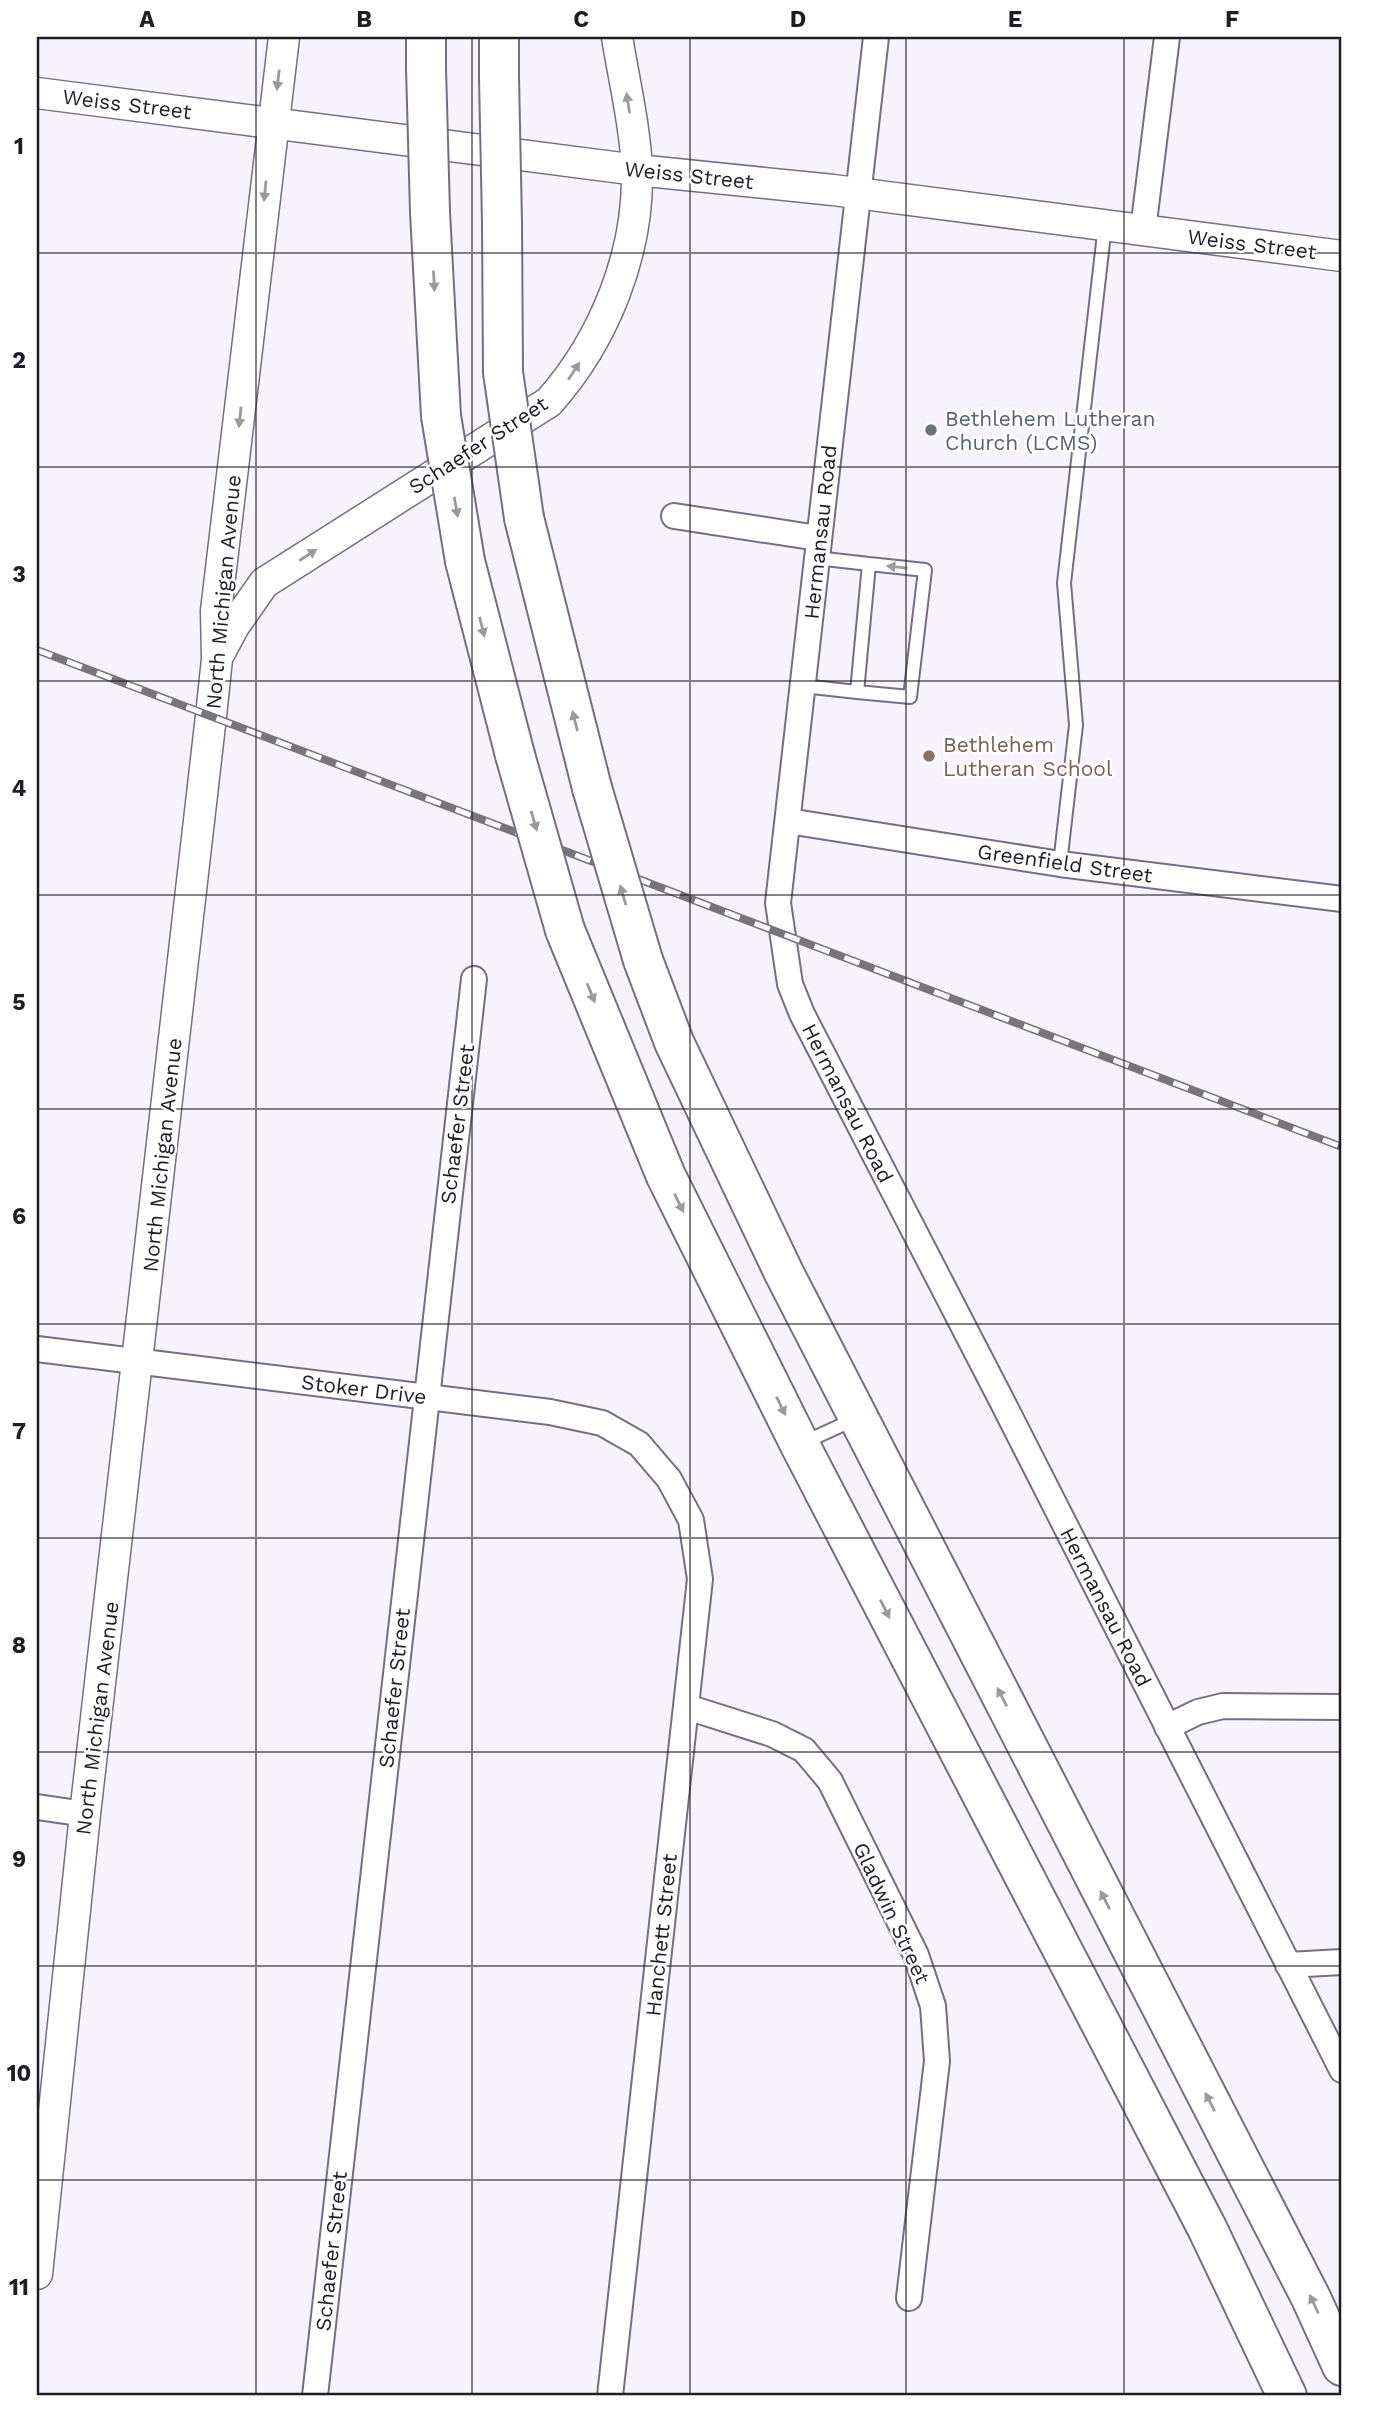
<svg xmlns="http://www.w3.org/2000/svg" width="1379" height="2433" font-family="'Work Sans',sans-serif">
	<style>
		.lines { fill: none; stroke-linecap: round; stroke-linejoin: round }
		.service-casing { stroke: #776d83; stroke-width: 16 }
		.minor-casing { stroke: #776d83; stroke-width: 28 }
		.tertiary-casing { stroke: #776d83; stroke-width: 33 }
		.motorway-casing { stroke: #776d83; stroke-width: 42 }
		.service { stroke: #fff; stroke-width: 12 }
		.minor { stroke: #fff; stroke-width: 24 }
		.tertiary { stroke: #fff; stroke-width: 30 }
		.motorway { stroke: #fff; stroke-width: 38 }
		.rail-casing { stroke: #78747e; stroke-width: 8 }
		.rail { stroke: #fff; stroke-width: 5; stroke-dasharray: 16; stroke-linecap: butt }
		.motorway-bridge-casing { stroke: #776d83; stroke-width: 42; stroke-linecap: butt }
		.motorway-bridge { stroke: #fff; stroke-width: 38 }
		.oneway { fill: #9b999d }
		.grid { fill: none; stroke: #201c25; stroke-width: 2; stroke-opacity: 0.55 }
		.worship-dot { fill: #6b7280; stroke: #fff; stroke-width: 2.5 }
		.education-dot { fill: #8d6e63; stroke: #fff; stroke-width: 2.5 }
		.labels { text-anchor: middle; dominant-baseline: central; stroke-width: 5; stroke-linejoin: round; paint-order: stroke }
		.street-label { font-size: 21px; fill: #201c25; stroke: #fff }
		.worship-label { font-size: 21px; fill: #5b616d; stroke: #fff; text-anchor: start }
		.education-label { font-size: 21px; fill: #785e54; stroke: #fff; text-anchor: start }
		.neatline { fill: none; stroke: #201c25; stroke-width: 2.5 }
		.grid-label { font-size: 23px; text-anchor: middle; font-weight: bold; fill: #201c25 }
	</style>
	<rect width="100%" height="100%" fill="#f7f3fd"/>
	<g class="lines">
		<!-- service casing -->
		<g class="service-casing">
			<path id="service" d="M803 686 857 692 869 564 816 558
				M857 692 910 697 925 570 869 564
				M1060 864 1076 725 1064 583 1105 225
				M805 1442 855 1419"/>
		</g>
		<!-- minor casing -->
		<g class="minor-casing">
			<path id="minor" d="M876 37 778 903 790 984 802 1014 1003 1403 1342 2070
				M1143 230 1167 37
				M674 516 818 538
				M788 821 1060 864 1342 899
				M37 1349 550 1412 602 1423 639 1444 669 1479 691 1520 700 1579 610 2396
				M687 1707 772 1734 804 1750 830 1781 916 1955 933 2006 937 2061 909 2298
				M1167 1727 1198 1712 1223 1706 1342 1707
				M37 1807 85 1814
				M1288 1965 1342 1962
				M315 2396 474 979"/>
		</g>
		<!-- tertiary casing -->
		<g class="tertiary-casing">
			<path id="tertiary" d="M37 93 637 170 833 190 1342 256
				M218 656 234 626 264 583 549 402C604 340 639 254 637 170 635 126 624 80 617 37
				M37 2274 85 1814 211 716 217 659 216 611 284 37"/>
		</g>
		<!-- motorway casing -->
		<g class="motorway-casing">
			<path id="motorway" d="M499 37V77
				M426 68V37
				M430 212 441 416
				M502 223 503 372
				M524 518 592 788
				M465 561 515 755
				M565 930 666 1176 800 1445 1207 2228 1287 2396
				M643 960 674 1042 784 1273 1311 2298 1342 2366"/>
		</g>
		<!-- service -->
		<use href="#service" class="service"/>
		<!-- minor -->
		<use href="#minor" class="minor"/>
		<!-- tertiary -->
		<use href="#tertiary" class="tertiary"/>
		<!-- motorway -->
		<use href="#motorway" class="motorway"/>
		<!-- rail casing -->
		<g class="rail-casing">
			<path id="rail" d="M37 650 1342 1147"/>
		</g>
		<!-- rail -->
		<use href="#rail" class="rail"/>
		<!-- motorway-bridge casing -->
		<g class="motorway-bridge-casing">
			<path id="motorway-bridge" d="M426 68 430 212
				M499 77 502 223
				M503 372 524 518
				M441 416 465 561
				M515 755 565 930
				M592 788 643 960"/>
		</g>
		<!-- motorway-bridge -->
		<use href="#motorway-bridge" class="motorway-bridge"/>
	</g>
	<!-- one-way arrows -->
	<defs><path id="oneway-solid" d="M-6-.8H1V-3.2L6.5 0L1 3.2V.8H-6Z" transform="scale(1.75)"/></defs>
	<g class="oneway">
		<use href="#oneway-solid" transform="translate(278 80) rotate(97)"/>
		<use href="#oneway-solid" transform="translate(628 103) rotate(-99)"/>
		<use href="#oneway-solid" transform="translate(265 191) rotate(96)"/>
		<use href="#oneway-solid" transform="translate(434 281) rotate(87)"/>
		<use href="#oneway-solid" transform="translate(574 371) rotate(-57)"/>
		<use href="#oneway-solid" transform="translate(240 417) rotate(96)"/>
		<use href="#oneway-solid" transform="translate(456 507) rotate(80)"/>
		<use href="#oneway-solid" transform="translate(308 555) rotate(-33)"/>
		<use href="#oneway-solid" transform="translate(897 567) rotate(-174)"/>
		<use href="#oneway-solid" transform="translate(482 627) rotate(76)"/>
		<use href="#oneway-solid" transform="translate(575 721) rotate(-104)"/>
		<use href="#oneway-solid" transform="translate(534 821) rotate(74)"/>
		<use href="#oneway-solid" transform="translate(623 895) rotate(-106)"/>
		<use href="#oneway-solid" transform="translate(591 993) rotate(68)"/>
		<use href="#oneway-solid" transform="translate(679 1203) rotate(64)"/>
		<use href="#oneway-solid" transform="translate(781 1406) rotate(64)"/>
		<use href="#oneway-solid" transform="translate(885 1609) rotate(63)"/>
		<use href="#oneway-solid" transform="translate(1002 1697) rotate(-117)"/>
		<use href="#oneway-solid" transform="translate(1105 1900) rotate(-117)"/>
		<use href="#oneway-solid" transform="translate(1210 2102) rotate(-117)"/>
		<use href="#oneway-solid" transform="translate(1314 2304) rotate(-115)"/>
	</g>
	<!-- grid -->
	<path class="grid" d="M256 37V2396M472 37V2396M690 37V2396M906 37V2396M1124 37V2396M37 253H1342M37 467H1342M37 681H1342M37 895H1342M37 1109H1342M37 1324H1342M37 1538H1342M37 1752H1342M37 1966H1342M37 2180H1342"/>
	<!-- markers -->
	<circle class="worship-dot" cx="931" cy="430" r="7"/>
	<circle class="education-dot" cx="929" cy="756" r="7"/>
	<g class="labels">
		<!-- street labels -->
		<g class="street-label">
			<text transform="translate(127 104) rotate(7)">Weiss Street</text>
			<text transform="translate(689 175) rotate(6)">Weiss Street</text>
			<text transform="translate(1252 244) rotate(7)">Weiss Street</text>
			<text transform="translate(478 445) rotate(-33)">Schaefer Street</text>
			<text transform="translate(820 532) rotate(-84)">Hermansau Road</text>
			<text transform="translate(223 592) rotate(-85)">North Michigan Avenue</text>
			<text transform="translate(1065 863) rotate(8)">Greenfield Street</text>
			<text transform="translate(848 1103) rotate(63)">Hermansau Road</text>
			<text transform="translate(457 1124) rotate(-83)">Schaefer Street</text>
			<text transform="translate(162 1155) rotate(-84)">North Michigan Avenue</text>
			<text transform="translate(364 1389) rotate(7)">Stoker Drive</text>
			<text transform="translate(1106 1607) rotate(63)">Hermansau Road</text>
			<text transform="translate(394 1688) rotate(-84)">Schaefer Street</text>
			<text transform="translate(97 1718) rotate(-83)">North Michigan Avenue</text>
			<text transform="translate(892 1913) rotate(65)">Gladwin Street</text>
			<text transform="translate(661 1935) rotate(-84)">Hanchett Street</text>
			<text transform="translate(331 2251) rotate(-84)">Schaefer Street</text>
		</g>
		<!-- worship labels -->
		<g class="worship-label">
			<text x="945" y="418">Bethlehem Lutheran<tspan x="945" dy="24">Church (LCMS)</tspan></text>
		</g>
		<!-- education labels -->
		<g class="education-label">
			<text x="943" y="744">Bethlehem<tspan x="943" dy="24">Lutheran School</tspan></text>
		</g>
	</g>
	<!-- border -->
	<rect width="1379" height="2433" fill="none" stroke="#ffffff" stroke-width="77"/>
	<rect x="38" y="38" width="1302" height="2356" class="neatline"/>
	<g class="grid-label">
		<text x="147" y="27">A</text>
		<text x="364" y="27">B</text>
		<text x="581" y="27">C</text>
		<text x="798" y="27">D</text>
		<text x="1015" y="27">E</text>
		<text x="1232" y="27">F</text>
		<text x="19" y="154">1</text>
		<text x="19" y="368">2</text>
		<text x="19" y="582">3</text>
		<text x="19" y="796">4</text>
		<text x="19" y="1010">5</text>
		<text x="19" y="1224">6</text>
		<text x="19" y="1439">7</text>
		<text x="19" y="1653">8</text>
		<text x="19" y="1867">9</text>
		<text x="19" y="2081">10</text>
		<text x="19" y="2295">11</text>
	</g>
</svg>
